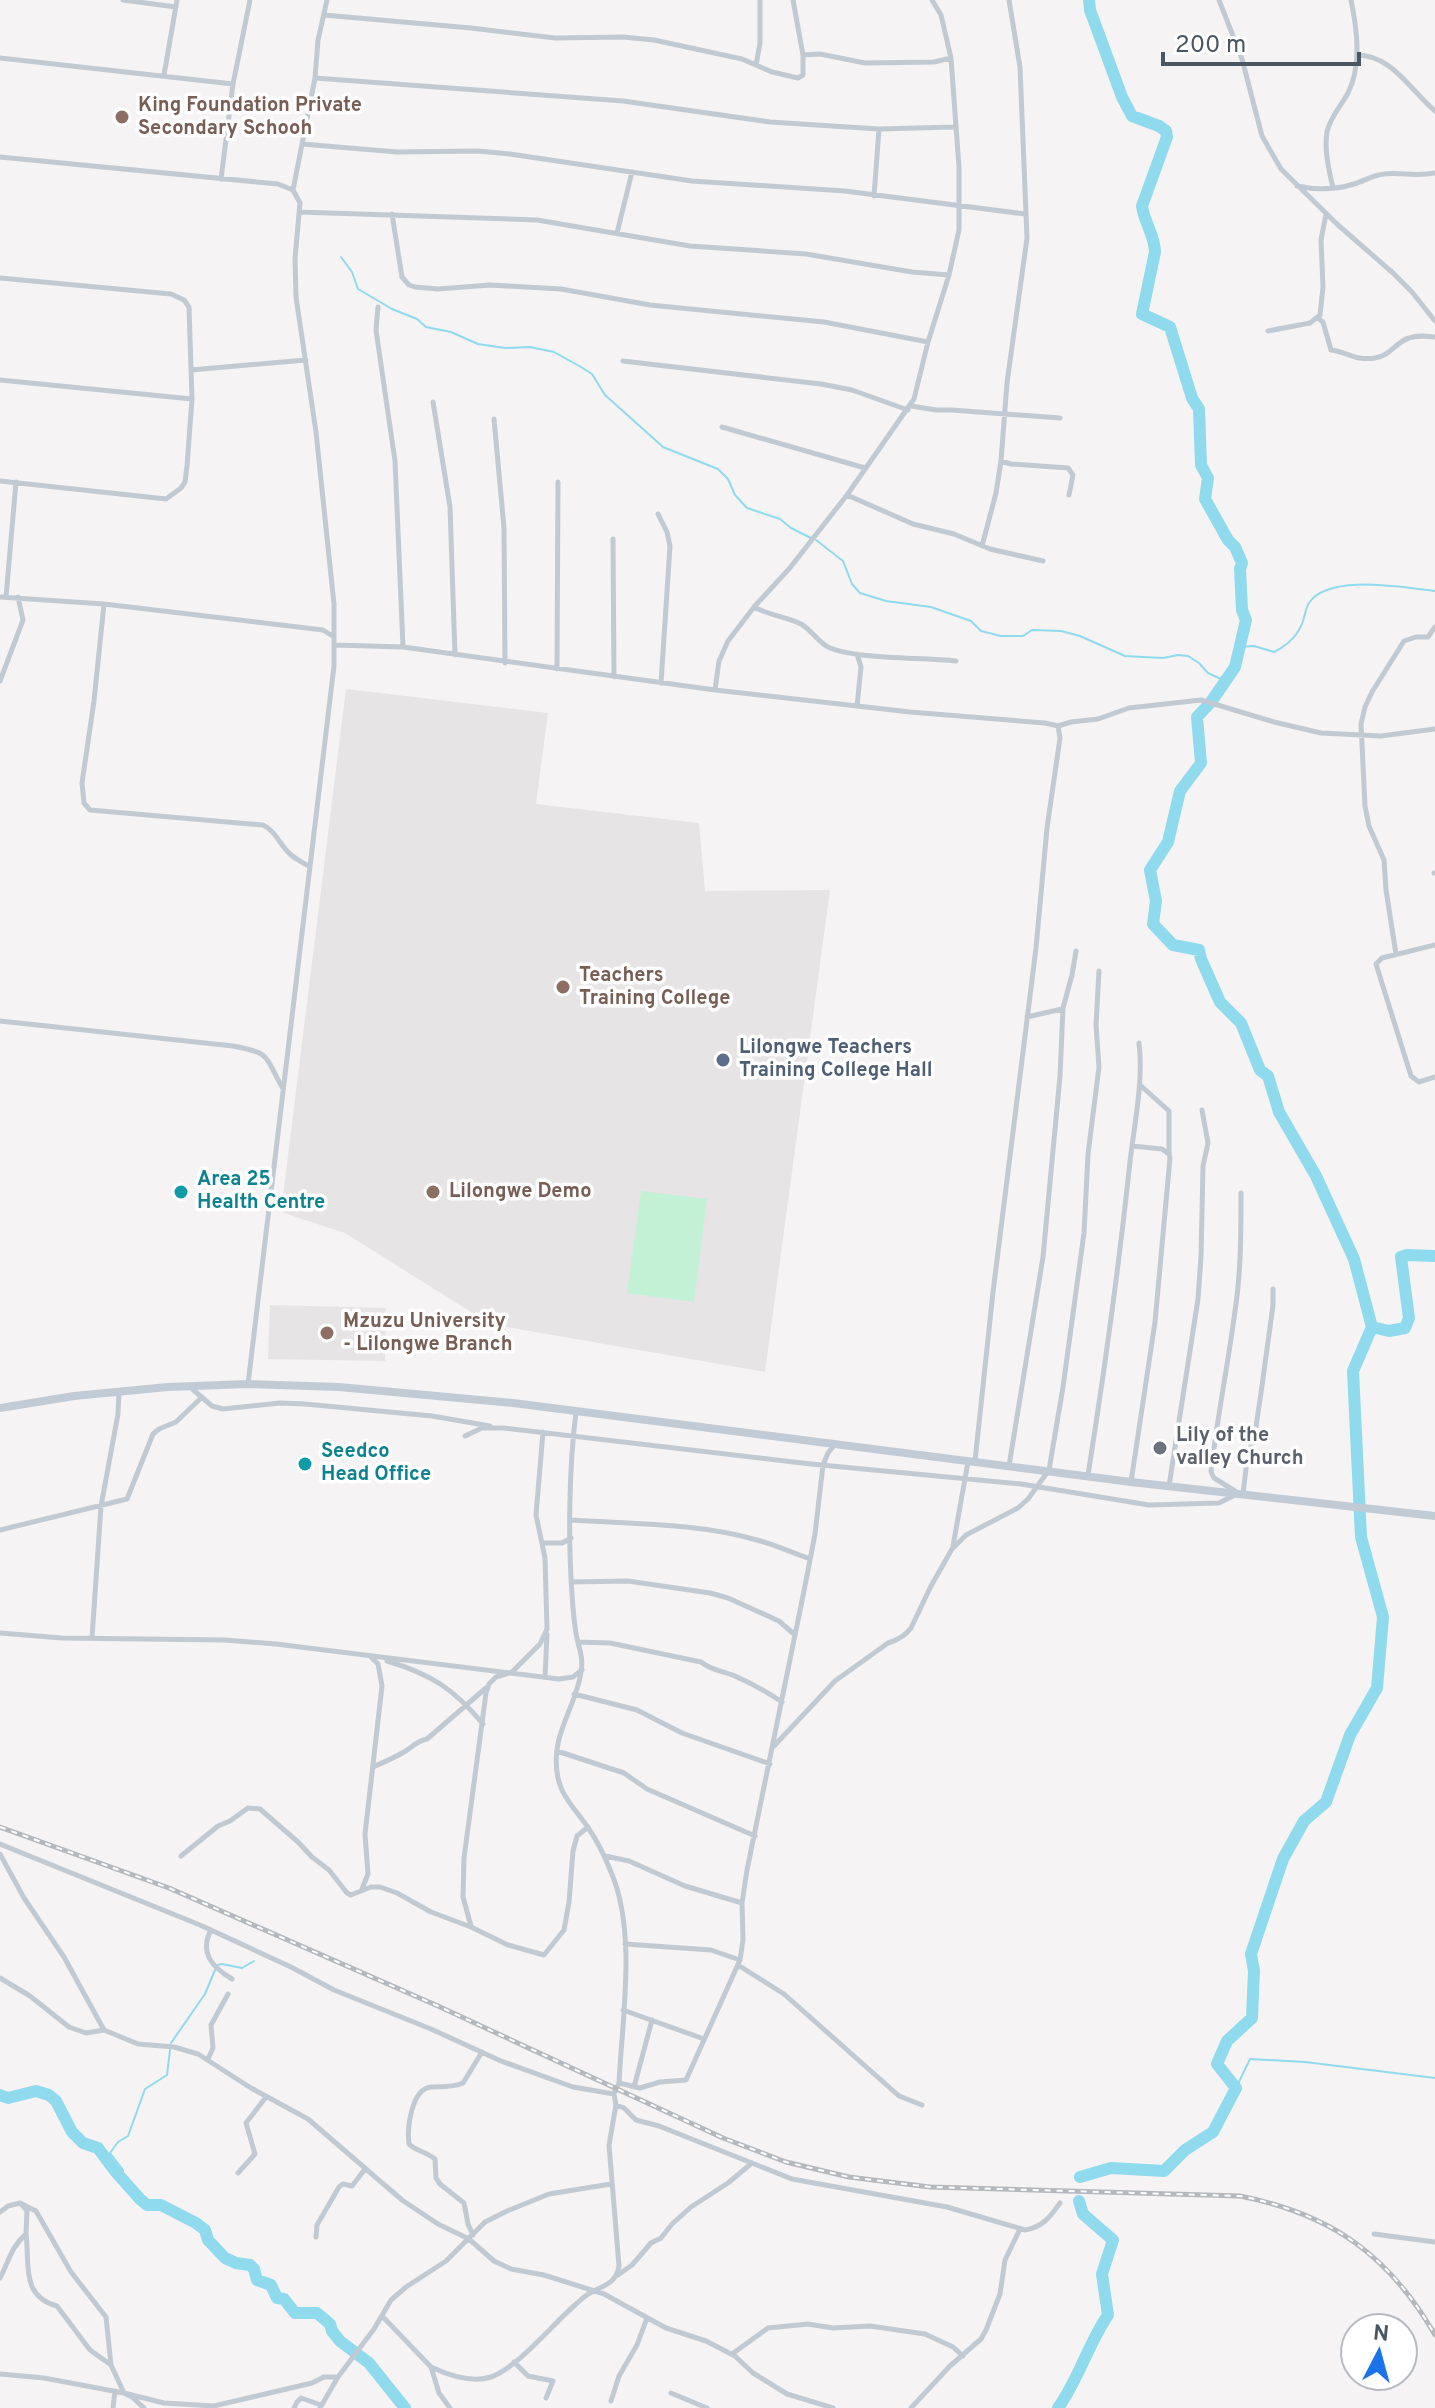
<svg xmlns="http://www.w3.org/2000/svg" width="1435" height="2408" font-family="Overpass,sans-serif">
	<style>
		.education { fill: #e6e4e5 }
		.pitch { fill: #c3f1d5 }
		.lines { fill: none; stroke-linecap: round; stroke-linejoin: round }
		.stream { stroke: #90daee; stroke-width: 2 }
		.river { stroke: #90daee; stroke-width: 12 }
		.street { stroke: #c1cad2; stroke-width: 5 }
		.secondary { stroke: #c1cbd6; stroke-width: 8 }
		.rail-casing { stroke: #b5b8bd; stroke-width: 5 }
		.rail { stroke: #fff; stroke-width: 2; stroke-dasharray: 6; stroke-linecap: butt }
		.education-dot { fill: #8d6e63; stroke: #fff; stroke-width: 3 }
		.service-dot { fill: #5c6f8a; stroke: #fff; stroke-width: 3 }
		.culture-dot { fill: #0f9aa8; stroke: #fff; stroke-width: 3 }
		.worship-dot { fill: #6b7280; stroke: #fff; stroke-width: 3 }
		.labels { text-anchor: middle; dominant-baseline: central; stroke-width: 7; stroke-linejoin: round; paint-order: stroke }
		.education-label { font-size: 20px; font-weight: bold; fill: #785e54; stroke: #fff; text-anchor: start }
		.service-label { font-size: 20px; font-weight: bold; fill: #4e5e75; stroke: #fff; text-anchor: start }
		.culture-label { font-size: 20px; font-weight: bold; fill: #0d838f; stroke: #fff; text-anchor: start }
		.worship-label { font-size: 20px; font-weight: bold; fill: #5b616d; stroke: #fff; text-anchor: start }
	</style>
	<rect width="100%" height="100%" fill="#f5f3f3"/>
	<!-- education -->
	<path class="education" d="M346 689 548 713 536 804 699 823 705 891 830 890 765 1372 490 1324 345 1233 281 1212Z
		M270 1305 386 1308 385 1361 268 1359Z"/>
	<!-- pitch -->
	<path class="pitch" d="M641 1191 707 1199 694 1302 627 1293Z"/>
	<g class="lines">
		<!-- stream -->
		<path class="stream" d="M341 257 352 272 358 289 392 309 417 319 426 327 451 332 478 344 505 348 530 347 554 352 581 367 592 374 605 395 663 447 718 469 728 479 735 495 747 508 780 519 791 528 811 538
			M816 540 843 561 852 584 860 593 886 601 931 607 971 621 981 631 1001 636H1023L1032 630 1061 631 1080 636 1125 656 1163 658 1178 655 1188 656 1199 663 1208 673 1225 681
			M1240 647 1254 646 1274 652C1288 645 1298 636 1303 621 1305 615 1306 607 1309 603 1328 573 1405 588 1435 591
			M218 1965 222 1964 242 1968 254 1961
			M171 2043 205 1994 215 1970
			M1236 2088 1250 2059 1305 2062 1435 2078
			M123 2179V2170L110 2153 118 2142 128 2136 145 2089 167 2075 170 2050"/>
		<!-- river -->
		<path class="river" d="M1372 1327 1389 1331 1405 1328 1409 1318 1401 1257 1407 1255 1435 1256
			M0 2095 8 2098 36 2091 49 2095 56 2101 72 2132 83 2143 98 2148 115 2171 140 2199 147 2205H161L196 2223 205 2230 208 2240 225 2258 236 2263 250 2265 254 2269 257 2280 271 2285 277 2298 284 2299 295 2313H317L330 2324 332 2331 340 2341 369 2363 405 2408
			M1080 2177 1111 2168 1164 2171 1185 2150 1213 2132 1236 2088 1217 2064 1227 2041 1252 2018 1254 1971 1251 1954 1283 1859 1304 1821 1326 1802 1350 1735 1377 1688 1383 1617 1361 1537 1353 1371 1372 1327 1354 1259 1316 1176 1279 1112 1268 1076 1260 1070 1241 1023 1220 1002 1201 959 1199 950 1173 945 1153 924 1156 901 1150 870 1168 842 1180 791 1201 763 1197 717 1211 702 1235 667 1246 620 1242 610 1240 569 1242 563 1235 547 1228 540 1205 499 1208 478 1201 465 1199 409 1192 398 1170 327 1142 314 1155 252C1155 236 1144 222 1142 206L1167 137 1166 131 1159 126 1132 116 1122 97 1090 10 1089 0
			M1058 2408C1079 2379 1088 2344 1108 2315L1102 2274 1113 2240 1083 2214 1079 2201"/>
		<!-- street -->
		<path class="street" d="M123 0 176 7
			M1219 0 1242 59 1262 136 1281 169 1338 225 1393 273 1412 292 1435 321
			M324 15 471 28 555 38 623 37 654 40 742 59 772 72 798 78 803 75V55L793 0
			M803 55 820 54 865 63 934 62 951 58
			M1357 55C1392 55 1410 90 1435 111
			M0 58 233 84
			M756 65 760 43V0
			M164 75 177 0
			M315 78 623 101 770 122 879 129 955 127
			M302 144 397 152 478 151 510 154 692 181 845 191 1025 214
			M0 157 278 184 293 190 300 203 295 258 296 297 316 432 334 604V666L248 1384
			M221 179 233 84 250 0
			M1297 186C1316 190 1335 190 1354 184 1364 181 1373 175 1384 174 1401 172 1417 177 1435 173
			M1333 188C1329 170 1324 150 1327 132 1330 117 1341 106 1348 93 1362 65 1357 29 1351 0
			M293 190 315 78 318 40 327 0
			M874 196 879 129
			M299 212 537 220 690 246 806 254 912 272 949 275
			M392 214 402 277 409 285 415 287 438 289 490 285 561 289 650 305 824 322 928 342
			M617 233 632 172
			M0 278 171 294 184 300 189 307 192 399 187 466 185 482 181 488 166 499 0 481
			M378 307 376 330 395 461 403 647
			M1318 318 1323 322 1331 350C1348 352 1354 361 1375 358 1390 356 1396 342 1409 338 1417 335 1426 336 1435 337
			M1268 331 1310 323 1320 315 1323 287 1321 240 1326 214
			M623 361 821 384 852 390 908 410
			M191 370 306 360
			M0 380 192 399
			M433 402 450 507 455 655
			M911 406 936 410H952L1060 418
			M494 419 504 528 505 663
			M722 427 865 468
			M1001 461 1011 464 1068 468 1073 475 1069 495
			M847 495 913 524 954 534 990 549 1043 561
			M658 514 667 532 670 546 661 683
			M613 539 614 677
			M982 546 996 493 1001 461 1007 383 1027 238 1020 67 1009 0
			M0 597 104 604 323 630 334 637
			M6 597 16 482
			M104 604 94 701 82 783 84 803 90 810 263 825C275 831 278 841 287 851 293 858 302 862 310 867
			M754 607C769 615 786 617 801 624 812 630 818 643 830 648 861 660 921 657 956 661
			M335 645 403 647 715 690 910 712 1045 723 1058 726 1060 738 1047 828 1036 948 993 1292 975 1461
			M857 654 861 667 857 706
			M557 669 558 482
			M0 681 23 620 18 597
			M715 690 719 661 728 641 754 607 789 569 847 495 914 399 928 342 949 275 959 230V167L951 58 941 15 932 0
			M1058 726 1071 722 1098 719 1129 708 1201 700 1274 722 1321 733 1381 736 1435 729
			M1434 873H1435
			M1435 945 1382 958 1376 964 1411 1076 1419 1082 1435 1077
			M1396 954 1386 890 1384 860 1369 826 1365 806 1361 724 1365 707 1372 692 1404 641 1416 637H1428L1435 627
			M1027 1017 1062 1009
			M0 1021 233 1046C271 1053 264 1055 282 1087
			M1140 1085 1169 1111V1153
			M190 1387 212 1406 223 1409 280 1403 305 1404 432 1416 490 1426
			M465 1436 482 1428H503L811 1464 1021 1484 1149 1505 1219 1503 1235 1495
			M1009 1466 1043 1257 1060 1076 1063 1008 1072 975 1076 951
			M1088 1475C1104 1374 1118 1273 1129 1171 1133 1129 1144 1084 1139 1043
			M1131 1482 1155 1322 1170 1158 1169 1154 1162 1149 1132 1146
			M1169 1486 1198 1299 1201 1257 1203 1166 1208 1143 1202 1110
			M1235 1491 1214 1478 1211 1472C1217 1418 1228 1365 1235 1311 1241 1272 1241 1233 1241 1193
			M1243 1494 1247 1460 1255 1433 1261 1393 1273 1305V1289
			M571 1520C631 1524 699 1523 757 1540 775 1545 793 1553 810 1559
			M0 1530 127 1499 153 1434 159 1429 176 1422 202 1397
			M542 1543H562L571 1538
			M953 1546 968 1462
			M571 1582 628 1581 710 1593 728 1598 779 1621 795 1635
			M0 1633 62 1638 225 1640 276 1644 559 1679 573 1677 582 1670
			M92 1638 101 1506 118 1414 119 1392
			M578 1642 610 1643 701 1662C712 1671 724 1671 737 1677 753 1684 767 1692 782 1702
			M387 1661C431 1674 454 1689 483 1724
			M545 1677 547 1634
			M574 1694 637 1710 682 1733 770 1764
			M774 1746 835 1681 888 1643C898 1640 905 1636 911 1628L931 1586 952 1549 966 1535 1018 1508 1028 1499 1049 1470 1063 1387 1084 1233 1088 1154 1099 1067 1096 1025 1099 971
			M557 1751 624 1773 647 1789 755 1836
			M373 1767C384 1762 394 1758 404 1752 413 1747 416 1741 427 1739L486 1688
			M0 1844 200 1925 291 1967 334 1990 431 2029 501 2061 573 2087 614 2094
			M0 1854 24 1898 64 1957 104 2030 138 2044 174 2047 198 2054 251 2088 308 2119 402 2200 438 2224 469 2239 494 2261 511 2269 544 2275 604 2294 666 2328 706 2341 735 2356 753 2373 787 2394 833 2408
			M181 1856 218 1826 230 1821 248 1808 260 1809 298 1842 312 1857 329 1870 347 1893 351 1895 371 1887H380L397 1893 431 1912 471 1927 508 1945 544 1955 564 1930 569 1902 573 1851 577 1836 588 1827
			M605 1856 629 1861 685 1886 742 1903
			M362 1889 368 1874 365 1834 382 1686 378 1664 371 1657
			M471 1926 463 1897 464 1858 486 1693 489 1684 496 1677 512 1672 540 1644 547 1629 545 1558 536 1515 543 1432
			M211 1930C199 1953 212 1967 232 1979
			M625 1944 711 1950 740 1960
			M738 1965 784 1994 899 2096 922 2105
			M0 1978 30 1996 69 2027 86 2033 104 2030
			M623 2010 704 2039
			M208 2059 213 2048 211 2025 228 1994
			M619 2083 640 2088 660 2082 686 2080 740 1960 743 1940 742 1903 747 1870 804 1591 815 1534 823 1465 828 1453 835 1444
			M634 2087 652 2020
			M616 2105 624 2108 636 2120 659 2126 792 2179 947 2207 1025 2230C1043 2227 1050 2217 1060 2203
			M238 2173 255 2154 246 2123 266 2097
			M0 2212 8 2206 20 2203 36 2211 71 2272 106 2317 111 2365 124 2393 164 2403 214 2406 312 2383 324 2377H338
			M26 2234C30 2263 20 2296 57 2306L90 2350 111 2365
			M1374 2234 1435 2242
			M473 2235 468 2224 464 2203 440 2184 436 2178 435 2159C427 2152 416 2151 409 2144 407 2129 411 2089 431 2087 442 2086 452 2088 463 2083L482 2052
			M316 2237 317 2225 339 2187 343 2184 352 2186 365 2169
			M618 2275 632 2265 651 2243 661 2238 672 2224 691 2207 728 2183 752 2163
			M0 2278C9 2261 11 2247 26 2234L27 2211 22 2205
			M382 2316 431 2367 439 2393 450 2408
			M732 2354 768 2328 808 2324 833 2328 870 2326 925 2334 953 2347 963 2356
			M514 2362 528 2376 553 2381 546 2398
			M431 2367C448 2375 472 2383 491 2377 516 2369 554 2323 575 2305 580 2301 584 2296 590 2293 604 2285 616 2284 619 2266L609 2145 616 2105 614 2094 619 2083C622 2019 637 1932 611 1872 605 1857 598 1842 589 1829 578 1812 562 1798 558 1778 549 1735 576 1709 581 1672 583 1661 581 1653 578 1643 574 1627 573 1610 572 1594 568 1539 569 1467 576 1412
			M0 2374 44 2378 124 2393 132 2397 144 2408
			M671 2393 707 2408
			M611 2401 619 2376 637 2345 647 2318
			M113 2408 115 2391
			M294 2408 297 2402 301 2398 321 2405
			M320 2408 338 2377 374 2329 391 2300 406 2287 446 2261 485 2222 507 2211 549 2194 611 2184
			M911 2408 950 2366 981 2339 986 2330 1000 2294 1005 2260 1020 2229"/>
		<!-- secondary -->
		<path class="secondary" d="M0 1408 74 1396 168 1387 248 1384 339 1387 513 1403 1131 1482 1435 1516"/>
		<!-- rail casing -->
		<g class="rail-casing">
			<path id="rail" d="M0 1827 169 1888 438 2006 723 2138 786 2162 849 2177 930 2187 1240 2196C1331 2214 1389 2255 1435 2335"/>
		</g>
		<!-- rail -->
		<use href="#rail" class="rail"/>
	</g>
	<!-- markers -->
	<g class="education-dot">
		<circle cx="122" cy="117" r="8"/>
		<circle cx="563" cy="987" r="8"/>
		<circle cx="433" cy="1192" r="8"/>
		<circle cx="327" cy="1333" r="8"/>
	</g>
	<circle class="service-dot" cx="723" cy="1060" r="8"/>
	<g class="culture-dot">
		<circle cx="181" cy="1192" r="8"/>
		<circle cx="305" cy="1464" r="8"/>
	</g>
	<circle class="worship-dot" cx="1160" cy="1448" r="8"/>
	<g class="labels">
		<!-- education labels -->
		<g class="education-label">
			<text x="138" y="106">King Foundation Private<tspan x="138" dy="23">Secondary Schooh</tspan></text>
			<text x="579" y="976">Teachers<tspan x="579" dy="23">Training College</tspan></text>
			<text x="449" y="1192">Lilongwe Demo</text>
			<text x="343" y="1322">Mzuzu University<tspan x="343" dy="23">- Lilongwe Branch</tspan></text>
		</g>
		<!-- service labels -->
		<g class="service-label">
			<text x="739" y="1048">Lilongwe Teachers<tspan x="739" dy="23">Training College Hall</tspan></text>
		</g>
		<!-- culture labels -->
		<g class="culture-label">
			<text x="197" y="1180">Area 25<tspan x="197" dy="23">Health Centre</tspan></text>
			<text x="321" y="1452">Seedco<tspan x="321" dy="23">Head Office</tspan></text>
		</g>
		<!-- worship labels -->
		<g class="worship-label">
			<text x="1176" y="1436">Lily of the<tspan x="1176" dy="23">valley Church</tspan></text>
		</g>
	</g>
	<!-- north arrow -->
	<g transform="translate(1379 2352) rotate(6)"><circle r="38" fill="#ffffff" stroke="#b7bbc0" stroke-width="2"/>
	<path d="M0-6L14 30L0 20L-14 30Z" fill="#1a73e8"/>
	<text y="-12" font-size="22" font-weight="bold" text-anchor="middle" fill="#4a5661">N</text>
	</g>
	<!-- scale -->
	<path d="M1163 52v12h196v-12" fill="none" stroke="#4a5661" stroke-width="4"/>
	<text x="1175" y="52" font-size="24" fill="#4a5661" stroke="#ffffff" stroke-width="6" paint-order="stroke">200 m</text>
</svg>
